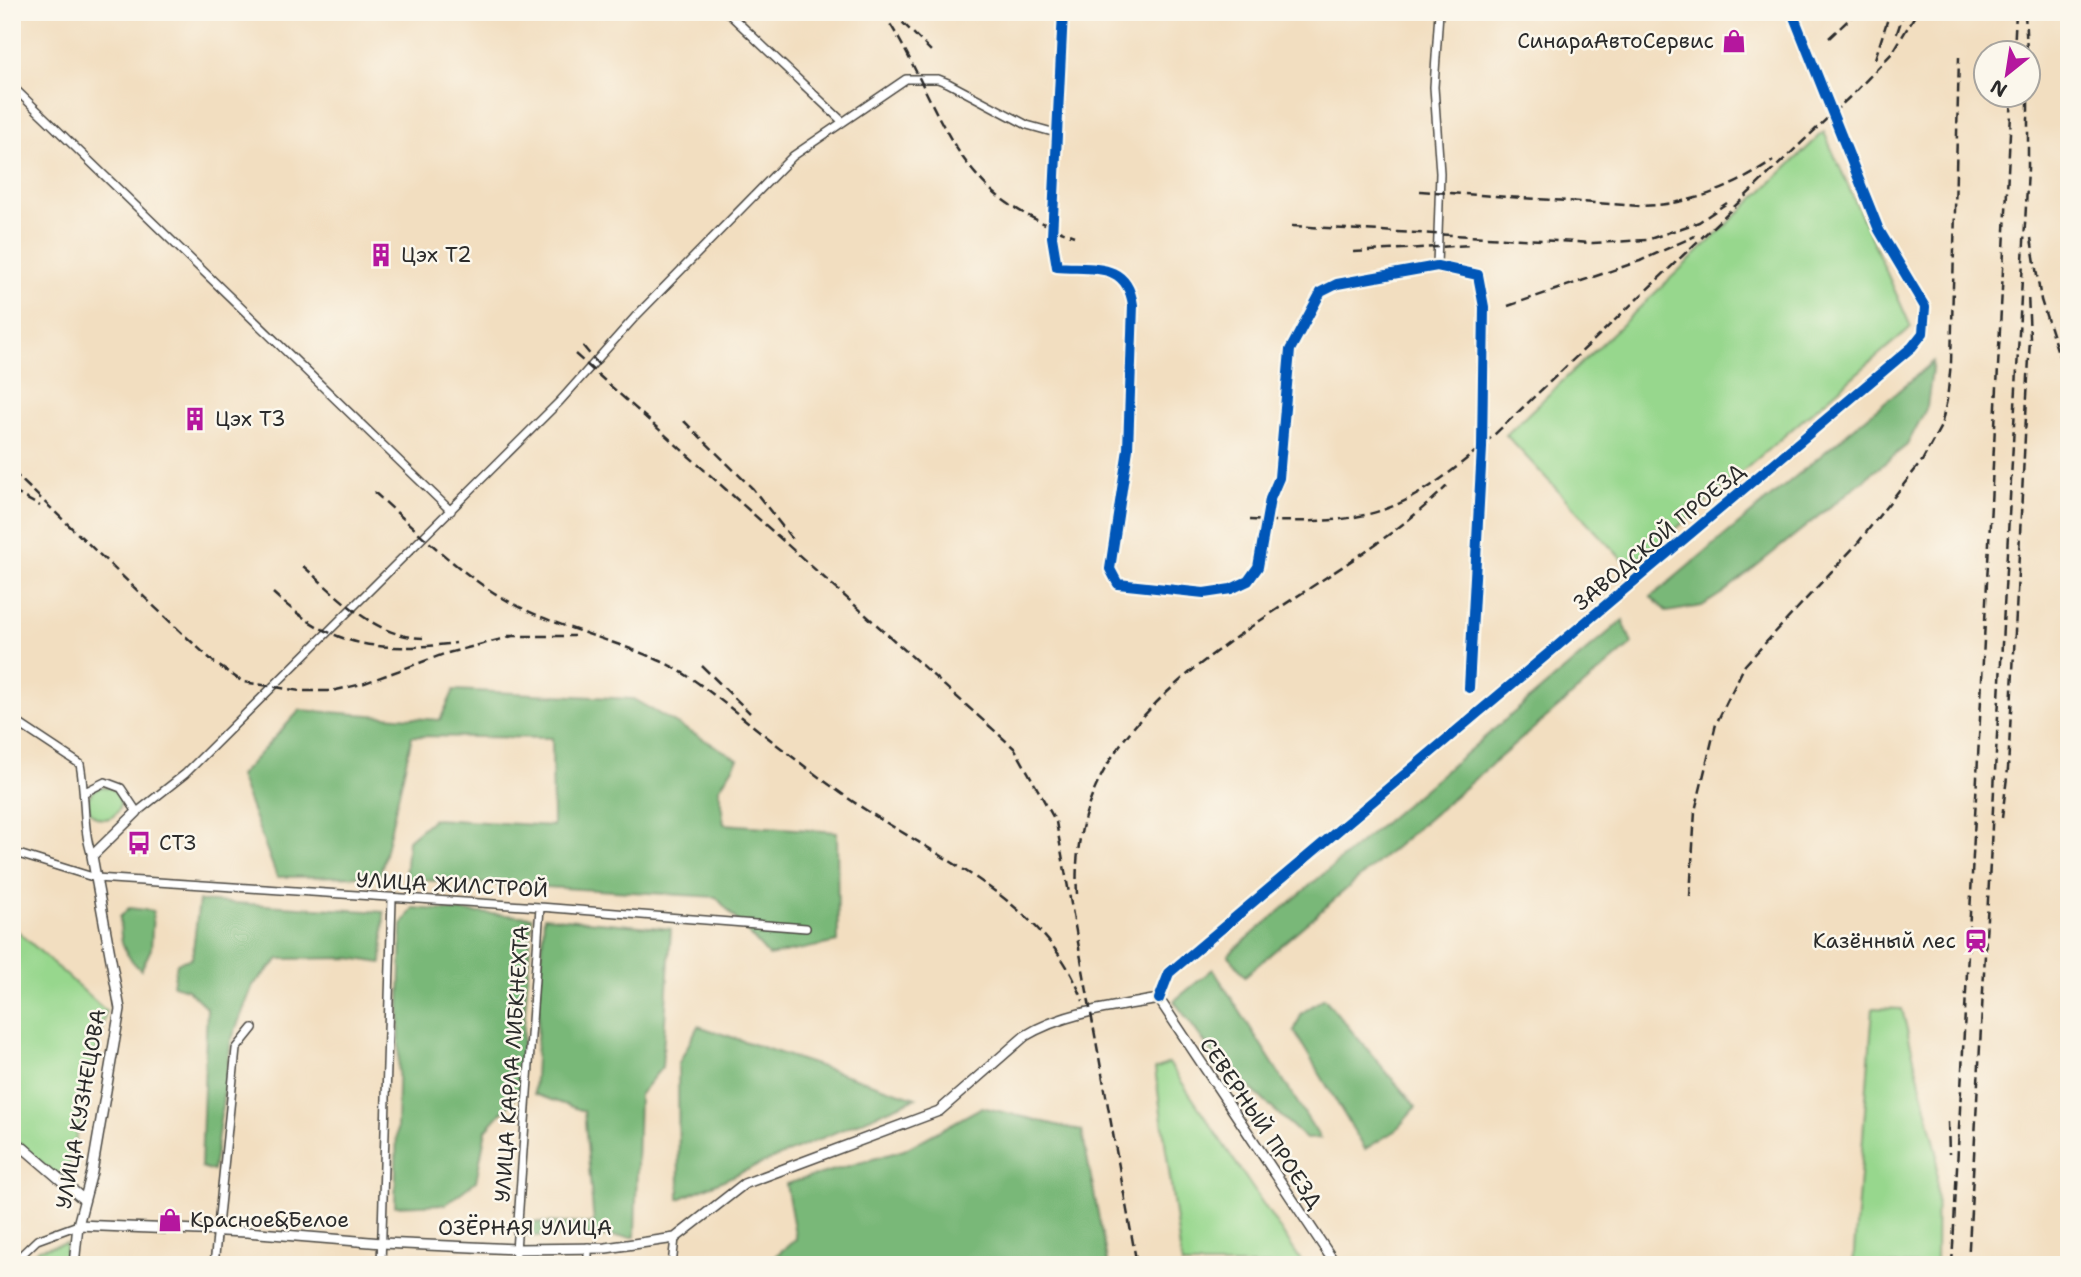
<svg xmlns="http://www.w3.org/2000/svg" width="2081" height="1277" font-family="'Shantell Sans',sans-serif">
	<style>
		.green { fill: #97d78d; stroke: #61815c; stroke-width: 2 }
		.forest { fill: #79b878; stroke: #527252; stroke-width: 2 }
		.lines { fill: none; stroke-linecap: round; stroke-linejoin: round }
		.minor-casing { stroke: #494641; stroke-width: 10 }
		.tertiary-casing { stroke: #494641; stroke-width: 12 }
		.minor { stroke: #fff; stroke-width: 7 }
		.tertiary { stroke: #fff; stroke-width: 9 }
		.rail { stroke: #2b2b2b; stroke-width: 2.5; stroke-dasharray: 10 5; stroke-linecap: butt }
		.cycleway-casing { stroke: #fbf7ec; stroke-width: 15 }
		.cycleway { stroke: #0057b8; stroke-width: 10 }
		.labels { text-anchor: middle; dominant-baseline: central; stroke-width: 5; stroke-linejoin: round; paint-order: stroke }
		.poi-label { font-size: 21px; fill: #2b2b2b; stroke: #fbf7ec; text-anchor: start }
		.street-label { font-size: 21px; fill: #2b2b2b; stroke: #fbf7ec }
	</style>
	<rect width="100%" height="100%" fill="#fbf7ec"/>
	<filter id="ink" filterUnits="userSpaceOnUse"><feTurbulence type="fractalNoise" baseFrequency=".0143" numOctaves="2"/><feDisplacementMap in="SourceGraphic" scale="14" xChannelSelector="R" yChannelSelector="G"/><feConvolveMatrix kernelMatrix="1 2 1 2 8 2 1 2 1" color-interpolation-filters="sRGB"/></filter>
	<filter id="wash" filterUnits="userSpaceOnUse"><feTurbulence type="fractalNoise" baseFrequency=".00686" numOctaves="4" result="noise"/><feDisplacementMap in="SourceGraphic" scale="28" xChannelSelector="R" yChannelSelector="G"/><feGaussianBlur stdDeviation="1.57" result="paint"/><feColorMatrix in="noise" values="0 0 0 0 0 0 0 0 0 0 0 0 0 0 0 0 0 1.4 0 .05"/><feComposite in="paint" operator="in"/></filter>
	<g filter="url(#wash)">
		<rect width="100%" height="100%" fill="#f2dec0"/>
		<!-- green -->
		<path class="green" d="M1824 132 1911 327 1630 568 1506 435Z
			M88 803a16 16 0 1 1 32 0a16 16 0 1 1-32 0Z
			M12 926 106 1011 65 1183 12 1140Z
			M1873 1008 1902 1009 1937 1152 1936 1265H1853Z
			M1169 1063 1304 1265H1182L1155 1069Z
			M66 1243 64 1265H24L39 1249Z"/>
		<!-- forest -->
		<path class="forest" d="M1933 362 1927 407 1907 445 1724 592 1702 606 1667 612 1651 597Z
			M1623 620 1632 644 1245 976 1228 955Z
			M454 690 633 699 738 759 719 789 724 824 837 832 838 942 769 956 716 897 405 879 408 840 433 819 553 826 552 738 412 736 380 876 277 877 239 776 300 710 440 720Z
			M199 901 384 912 382 963 350 958 279 959 253 985 231 1041 213 1171 201 1167 207 1008 187 989 173 985 177 963 192 958Z
			M129 908 153 911 151 949 141 970C122 953 120 942 120 917Z
			M413 908 532 917 519 1093 486 1130 476 1181 446 1204 395 1206 402 925Z
			M544 917 671 929 662 1067 639 1095 635 1237 528 1236 532 1222 594 1224 584 1111 534 1094Z
			M1213 969 1320 1138 1306 1139 1214 1055 1174 1001Z
			M1324 998 1416 1107 1396 1130 1365 1149 1294 1031 1302 1013Z
			M698 1026 916 1098 679 1199 678 1065Z
			M982 1107 1082 1131 1108 1265H774L775 1256 796 1239 786 1184 904 1150Z"/>
	</g>
	<g filter="url(#ink)">
		<g class="lines">
			<!-- minor casing -->
			<g class="minor-casing">
				<path id="minor" d="M727 12 843 122
					M1063 12 1052 237 1057 267C1093 270 1127 261 1133 305L1128 449 1110 569 1118 584 1204 593 1231 589 1248 581 1258 567 1270 499 1279 478 1290 350 1321 292 1337 284 1437 266 1478 275 1484 307 1482 448 1469 688
					M12 86 451 511
					M1437 266 1440 173 1434 87 1439 12
					M12 719 80 764C86 794 82 828 92 856
					M85 792 105 782 121 788 137 812 185 774 560 401 635 317 793 156 906 79H938L948 83 1027 125 1056 133
					M12 852 96 878 540 907 806 928
					M12 1264 37 1240 78 1225
					M214 1265 236 1049 253 1028
					M241 1265V1264
					M381 1265 392 899
					M515 1265 540 907
					M588 1265V1247
					M672 1265 675 1238"/>
			</g>
			<!-- tertiary casing -->
			<g class="tertiary-casing">
				<path id="tertiary" d="M1159 999 1169 973 1912 347 1923 333 1925 307 1879 230 1792 12
					M1159 999 1336 1265
					M12 1138 84 1200
					M78 1225 247 1232 382 1243 516 1249 606 1248 675 1238 744 1184 939 1111 1025 1036C1064 1012 1114 1007 1159 999
					M74 1265 78 1225 92 1172 120 1009 92 856 137 812"/>
			</g>
			<!-- minor -->
			<use href="#minor" class="minor"/>
			<!-- tertiary -->
			<use href="#tertiary" class="tertiary"/>
			<!-- rail -->
			<path class="rail" d="M882 12C919 64 936 130 979 178 1003 206 1040 223 1074 236
				M892 12 931 51
				M2025 12 2027 52
				M1897 33 1904 12
				M1829 38 1857 12
				M2014 52 2016 12
				M1875 59 1890 12
				M1420 191 1640 206C1690 205 1731 189 1773 161
				M1292 226 1593 243 1647 240 1699 222 1727 203
				M2031 238 2041 300 2069 387
				M1353 252 1471 245
				M1508 306 1640 261 1695 236
				M583 346 602 369
				M575 354 1015 749 1056 822 1137 1265
				M684 421 753 489 793 540
				M12 471 183 634 216 664 243 682 301 691H332L362 684 444 654 517 635
				M12 491 40 506
				M374 492C415 528 454 569 501 597 550 626 606 637 658 660 685 671 710 692 733 710 767 737 802 765 838 791 921 852 1046 895 1083 1001
				M1250 520C1369 526 1406 515 1495 434L1856 91 1893 52 1917 12
				M303 566C338 596 374 637 423 638
				M273 593C333 648 377 653 456 643
				M508 636H574
				M702 666 750 713
				M2002 818 2008 769 2030 338 2028 294
				M1077 894C1064 680 1323 609 1447 486
				M1690 897 1695 811 1716 724 1745 665 1857 544 1922 461 1941 426 1947 400 1951 363 1959 57
				M1948 1122 1949 1154
				M1952 1265 2012 94
				M1968 1265 2028 169V94"/>
			<!-- cycleway casing -->
			<g class="cycleway-casing">
				<path id="cycleway" d="M1063 12 1052 237 1057 267C1093 270 1127 261 1133 305L1128 449 1110 569 1118 584 1204 593 1231 589 1248 581 1258 567 1270 499 1279 478 1290 350 1321 292 1337 284 1437 266 1478 275 1484 307 1482 448 1469 688
					M1159 999 1169 973 1912 347 1923 333 1925 307 1879 230 1792 12"/>
			</g>
			<!-- cycleway -->
			<use href="#cycleway" class="cycleway"/>
		</g>
	</g>
	<!-- icons -->
	<defs>
		<g id="shop-bare" transform="scale(1.89)"><path d="M-5-2.5h2.3a2.7 3.5 0 0 1 5.4 0H5L5.5 6h-11ZM-1.5-2.5h3a1.5 2.3 0 0 0-3 0Z" fill="#b5179e" stroke="#fbf7ec" stroke-width="2.5" paint-order="stroke"/></g>
		<g id="building-bare" transform="scale(1.89)"><path d="M-4-6H4V6H1V3H-1V6H-4ZM-2.5-4.3h1.7v1.8h-1.7ZM.8-4.3h1.7v1.8H.8ZM-2.5-1h1.7V.8h-1.7ZM.8-1h1.7V.8H.8Z" fill="#b5179e" stroke="#fbf7ec" stroke-width="2.5" paint-order="stroke"/></g>
		<g id="bus-bare" transform="scale(1.89)"><path d="M-5-6H5V4H4V6H2V4H-2V6H-4V4H-5ZM-3.5-4V0h7V-4ZM-3.5 1.2v1.5H-2V1.2ZM2 1.2v1.5H3.5V1.2Z" fill="#b5179e" stroke="#fbf7ec" stroke-width="2.5" paint-order="stroke"/></g>
		<g id="station-bare" transform="scale(1.89)"><path d="M-3-6H3Q5-6 5-4V2Q5 4 3 4L4.5 6H3L1.5 4h-3L-3 6H-4.5L-3 4Q-5 4-5 2V-4Q-5-6-3-6ZM-3.5-4v3h7v-3ZM-3.5 1v1.5H-2V1ZM2 1v1.5H3.5V1Z" fill="#b5179e" stroke="#fbf7ec" stroke-width="2.5" paint-order="stroke"/></g>
	</defs>
	<g fill-rule="evenodd">
		<use href="#shop-bare" x="1734" y="41"/>
		<use href="#building-bare" x="381" y="255"/>
		<use href="#building-bare" x="195" y="419"/>
		<use href="#bus-bare" x="139" y="843"/>
		<use href="#station-bare" x="1976" y="941"/>
		<use href="#shop-bare" x="170" y="1220"/>
	</g>
	<g class="labels">
		<!-- poi labels -->
		<g class="poi-label">
			<text x="1714" y="41" text-anchor="end">СинараАвтоСервис</text>
			<text x="401" y="255">Цэх Т2</text>
			<text x="215" y="419">Цэх Т3</text>
			<text x="159" y="843">СТЗ</text>
			<text x="1956" y="941" text-anchor="end">Казённый лес</text>
			<text x="190" y="1220">Красное&amp;Белое</text>
		</g>
		<!-- street labels -->
		<g class="street-label">
			<text transform="translate(1659 537) rotate(-40)">ЗАВОДСКОЙ ПРОЕЗД</text>
			<text transform="translate(452 885) rotate(3)">УЛИЦА ЖИЛСТРОЙ</text>
			<text transform="translate(512 1064) rotate(-86)">УЛИЦА КАРЛА ЛИБКНЕХТА</text>
			<text transform="translate(81 1109) rotate(-80)">УЛИЦА КУЗНЕЦОВА</text>
			<text transform="translate(1261 1123) rotate(56)">СЕВЕРНЫЙ ПРОЕЗД</text>
			<text x="525" y="1228">ОЗЁРНАЯ УЛИЦА</text>
		</g>
	</g>
	<!-- margin -->
	<rect width="2081" height="1277" fill="none" stroke="#fbf7ec" stroke-width="42"/>
	<!-- north arrow -->
	<g transform="translate(2007 74) rotate(210)"><circle r="33" fill="#fbf7ec" stroke="#a8a59f" stroke-width="2"/>
	<path d="M0-5L12 26L0 18L-12 26Z" fill="#b5179e"/>
	<text y="-10" font-size="19" font-weight="bold" text-anchor="middle" fill="#2b2b2b">N</text>
	</g>
</svg>
